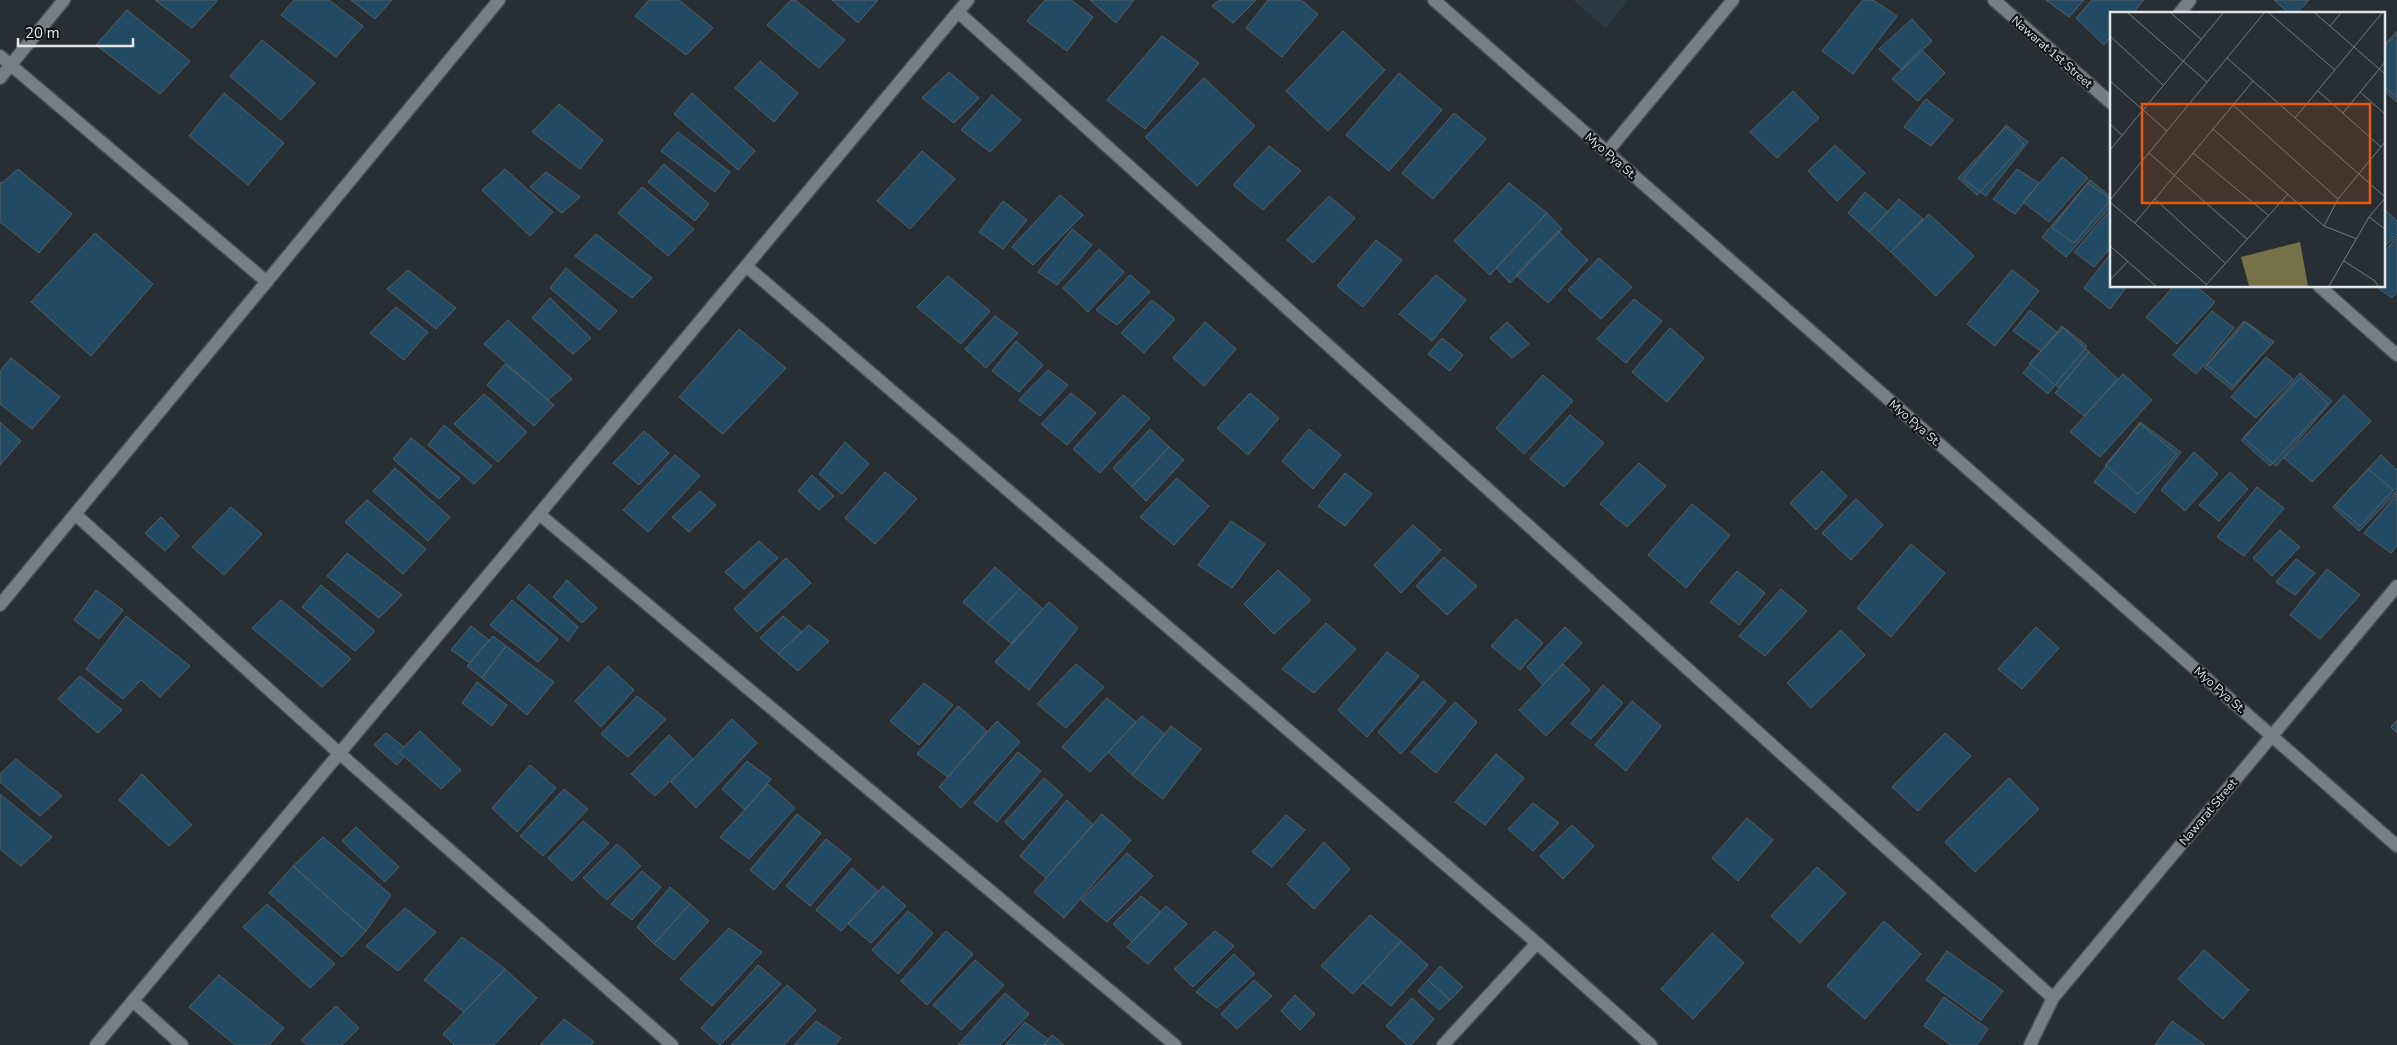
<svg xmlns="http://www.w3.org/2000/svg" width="2397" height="1045" font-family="'Nunito Sans',sans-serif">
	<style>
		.built { fill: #2c3941 }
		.building { fill: #234a63; stroke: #565e64 }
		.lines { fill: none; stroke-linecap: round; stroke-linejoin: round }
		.minor-casing { stroke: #464d50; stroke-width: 15 }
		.minor { stroke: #777f85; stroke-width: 12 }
		.labels { text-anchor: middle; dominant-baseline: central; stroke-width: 4.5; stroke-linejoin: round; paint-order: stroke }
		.street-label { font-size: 12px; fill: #e1e5e8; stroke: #131618 }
		.inset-road { fill: none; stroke: #72787c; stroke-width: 1 }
		.view { fill: #e8590c; fill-opacity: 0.15; stroke: #e8590c; stroke-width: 2.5 }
		.inset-edge { fill: none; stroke: #e1e5e8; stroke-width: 2.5 }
	</style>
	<rect width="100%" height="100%" fill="#282f34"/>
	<!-- built -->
	<path class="built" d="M1573 0H1628L1606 28Z"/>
	<!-- building -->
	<path class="building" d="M155 0H215L217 1 192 28Z
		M294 0H329L363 26 336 57 281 15Z
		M351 0H392L375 19Z
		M649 0H679L713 28 686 55 635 16Z
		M791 0H795L845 40 819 68 767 25Z
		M832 0H878L858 23Z
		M1045 0H1071L1093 17 1067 51 1027 21Z
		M1090 0H1134L1116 23Z
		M1219 0H1256L1233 23 1212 6Z
		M1268 0H1301L1318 14 1282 57 1246 28Z
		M1863 0H1873L1897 16 1853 74 1822 51Z
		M2046 0H2084L2069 17Z
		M2092 0H2144L2132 14H2111V37L2104 45 2076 18Z
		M2274 0H2309L2296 14H2290Z
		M127 10 190 61 160 94 96 45Z
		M1912 19 1932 41 1902 70 1879 49Z
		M1343 31 1385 70 1328 131 1286 91Z
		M2397 31V102L2383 90V46Z
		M2397 34V98L2383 85V47Z
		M1162 36 1199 63 1145 129 1107 100Z
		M262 40 315 83 281 120 230 76Z
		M1921 49 1945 73 1918 101 1892 79Z
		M760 61 798 93 774 122 735 88Z
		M949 72 979 98 954 123 922 98Z
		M1399 73 1442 110 1389 171 1346 135Z
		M1204 78 1255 126 1197 186 1145 137Z
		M1793 91 1819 118 1777 158 1750 132Z
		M224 93 284 143 248 185 189 136Z
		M692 93 755 151 738 170 674 114Z
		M992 95 1021 120 990 152 961 130Z
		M1926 99 1953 120 1931 146 1904 127Z
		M559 104 603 140 580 169 532 132Z
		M1454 113 1486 139 1433 199 1402 173Z
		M2006 125 2028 142 1986 196 1963 179Z
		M2006 127 2024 144 1977 195 1958 178Z
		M678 132 730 172 715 192 661 151Z
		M1835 145 1865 173 1837 201 1808 171Z
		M1269 146 1301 171 1263 210 1233 185Z
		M922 151 955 179 910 229 877 201Z
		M2062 157 2088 178 2049 222 2023 202Z
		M664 164 709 204 695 221 648 182Z
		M18 169 72 214 39 253 0 222V182L2 183Z
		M505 169 553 212 530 236 482 190Z
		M2017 169 2039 183 2015 214 1993 199Z
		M546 172 580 197 562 213 530 187Z
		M2090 180 2111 197V206L2066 257 2042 237Z
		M1509 183 1547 213 1490 275 1454 241Z
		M2088 183 2111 199 2074 243 2052 228Z
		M642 187 694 229 668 256 618 213Z
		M1865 192 1888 212 1869 232 1848 213Z
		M1060 195 1083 215 1033 265 1012 247Z
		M1329 196 1355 218 1313 263 1287 240Z
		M1899 199 1923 219 1891 252 1869 232Z
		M1003 201 1027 220 1003 249 979 232Z
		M2383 208 2397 221V235L2383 248Z
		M2111 209V247L2094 267 2074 252Z
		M1547 213 1562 229 1510 283 1496 268Z
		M1929 214 1974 256 1936 296 1891 252Z
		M1072 229 1092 245 1057 285 1038 272Z
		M1558 231 1588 260 1548 303 1516 275Z
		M95 233 153 284 91 356 31 302Z
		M596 234 652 278 632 298 575 256Z
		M2397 237V292L2392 298 2375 286H2383V253Z
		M1376 240 1402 260 1363 307 1337 286Z
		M1099 249 1124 272 1088 312 1063 288Z
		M2111 253V286H2127L2110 309 2084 288Z
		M1599 258 1632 287 1601 319 1568 290Z
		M566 268 617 311 599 330 550 288Z
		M408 270 456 308 436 329 387 289Z
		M2012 270 2039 291 1995 346 1967 324Z
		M1130 275 1150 292 1117 325 1096 310Z
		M1436 275 1466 300 1432 341 1399 314Z
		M948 276 990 311 961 344 917 307Z
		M2174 286H2196L2215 302 2177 344 2146 317Z
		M550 298 591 338 573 354 532 318Z
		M1634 299 1662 321 1626 363 1597 339Z
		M1152 300 1175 319 1144 353 1121 333Z
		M396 307 428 332 404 360 370 333Z
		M2030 310 2058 333 2041 351 2013 331Z
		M2212 311 2234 328 2196 374 2173 355Z
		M995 316 1018 333 986 368 965 349Z
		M508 320 572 379 548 400 484 344Z
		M2244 321 2271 344 2232 390 2204 367Z
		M1205 322 1236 349 1204 386 1173 358Z
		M1507 322 1529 344 1512 358 1490 338Z
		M2246 322 2274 342 2233 386 2207 365Z
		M2062 326 2087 346 2048 394 2023 373Z
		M1670 328 1704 358 1667 402 1632 372Z
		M2063 328 2089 352 2059 388 2029 363Z
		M739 329 786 368 723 434 679 397Z
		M1442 338 1463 355 1450 371 1428 354Z
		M1016 341 1043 365 1019 392 992 371Z
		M2089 352 2118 379 2084 416 2055 393Z
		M2266 357 2293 379 2256 418 2231 397Z
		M11 358 60 397 32 429 0 404V371Z
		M505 364 554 405 534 426 487 385Z
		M1048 370 1068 385 1040 416 1019 400Z
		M2300 373 2332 401 2276 466 2244 438Z
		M2123 374 2152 400 2100 457 2070 432Z
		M1543 375 1573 401 1524 454 1496 428Z
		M2301 377 2328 404 2270 466 2241 440Z
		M1071 393 1096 413 1067 445 1041 424Z
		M1250 393 1279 418 1248 455 1217 428Z
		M484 394 527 432 498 462 454 424Z
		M1123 395 1150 418 1100 473 1073 449Z
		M2344 395 2371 421 2312 482 2284 458Z
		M1570 415 1604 443 1564 487 1530 459Z
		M0 422 21 441 0 465Z
		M2140 422 2181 452 2135 513 2094 482Z
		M2140 424 2177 454 2138 494 2105 465Z
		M444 425 492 466 474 484 428 445Z
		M1150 429 1169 447 1132 487 1113 468Z
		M1309 429 1341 455 1313 489 1282 461Z
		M644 431 669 453 639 485 613 463Z
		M411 438 460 478 439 499 393 459Z
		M845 442 869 464 842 494 819 474Z
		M1169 447 1184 460 1146 501 1132 487Z
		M2194 452 2218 474 2185 511 2161 490Z
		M675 455 700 476 648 532 623 510Z
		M2381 455 2397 470V492L2359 531 2333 507Z
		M1639 463 1666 486 1627 527 1600 504Z
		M395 468 450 517 428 541 373 491Z
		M2368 469 2393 490 2360 526 2335 505Z
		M1822 471 1847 496 1816 530 1790 503Z
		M885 472 917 499 875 544 845 518Z
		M2230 472 2248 489 2219 521 2199 505Z
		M1345 473 1372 494 1345 526 1318 506Z
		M812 475 834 496 819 510 798 491Z
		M1177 478 1209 506 1174 545 1140 517Z
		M2257 487 2284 508 2244 556 2217 537Z
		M700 491 716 505 689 532 672 517Z
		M2397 494V545L2391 553 2364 533Z
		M1856 499 1883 525 1851 560 1822 533Z
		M367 500 426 549 403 574 345 522Z
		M1692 504 1730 535 1686 588 1648 555Z
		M231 507 262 534 224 575 192 547Z
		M161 517 179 536 165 551 145 533Z
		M1231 521 1265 544 1232 588 1198 565Z
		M1413 525 1441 550 1401 593 1374 565Z
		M2280 530 2300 547 2272 576 2253 558Z
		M759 541 778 558 744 589 725 572Z
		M1911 544 1945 573 1891 637 1857 608Z
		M347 553 402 595 379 618 327 576Z
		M1444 557 1477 586 1447 615 1416 586Z
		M786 558 811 583 757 632 734 609Z
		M2296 559 2315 573 2295 595 2276 582Z
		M995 567 1020 589 987 623 963 602Z
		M2327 569 2360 595 2320 639 2290 615Z
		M1278 570 1311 600 1274 634 1244 604Z
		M1737 571 1765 593 1739 625 1710 602Z
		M567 580 597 608 582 623 553 597Z
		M529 584 578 627 568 641 517 598Z
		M321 585 375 631 355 651 302 607Z
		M1020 589 1043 609 1012 644 987 623Z
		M1781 589 1807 611 1765 656 1739 636Z
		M96 590 123 610 99 639 74 620Z
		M281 600 351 659 322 687 252 628Z
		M512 600 558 639 538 662 490 625Z
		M1049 602 1078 628 1029 690 995 662Z
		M126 616 190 666 160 697 141 680 123 699 86 669Z
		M783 616 802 632 778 654 760 638Z
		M1516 619 1543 643 1520 670 1491 646Z
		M1326 623 1356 649 1314 693 1282 669Z
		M809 625 829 641 798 671 778 654Z
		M471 626 489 640 470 663 451 650Z
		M1565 627 1582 643 1543 685 1527 667Z
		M2036 627 2059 648 2022 689 1998 669Z
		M1841 630 1865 655 1811 708 1787 683Z
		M493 636 506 646 482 678 467 666Z
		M506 646 554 682 527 715 482 678Z
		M1387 652 1419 676 1367 737 1338 710Z
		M1076 664 1104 687 1066 728 1037 704Z
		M1563 664 1590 690 1546 736 1519 710Z
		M608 666 634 690 601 727 575 701Z
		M80 676 122 710 98 733 58 699Z
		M1423 681 1446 701 1401 754 1378 732Z
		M477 682 507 705 492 726 462 703Z
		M924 683 953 705 919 745 890 721Z
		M1603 685 1623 703 1591 739 1571 724Z
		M637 696 666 719 628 757 601 734Z
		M1107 698 1136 722 1090 772 1062 747Z
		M1632 701 1661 726 1626 771 1595 745Z
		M1455 702 1477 722 1436 773 1411 752Z
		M958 706 987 731 948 777 917 754Z
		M1142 716 1165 734 1132 775 1108 752Z
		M732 719 757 743 696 808 671 782Z
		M2397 720V733L2391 727Z
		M997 721 1020 742 961 808 939 787Z
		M1171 726 1201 749 1163 799 1132 775Z
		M420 731 461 770 441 789 399 752Z
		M386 733 404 747 399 752 404 757 397 765 374 745Z
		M1945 733 1971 756 1918 811 1892 787Z
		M669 735 693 759 655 796 631 774Z
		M1018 752 1041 771 997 822 974 803Z
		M1496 754 1524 778 1485 825 1455 802Z
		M16 759 62 796 40 816 0 782V774Z
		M747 761 771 779 745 810 722 789Z
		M530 765 556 788 517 832 492 808Z
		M142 774 192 825 169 846 119 800Z
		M1044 778 1063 795 1023 840 1005 822Z
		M2009 778 2039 809 1975 872 1945 842Z
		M768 784 795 808 749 859 720 837Z
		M564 789 588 809 543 856 520 836Z
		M0 794 52 837 21 866 0 849Z
		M1067 800 1093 825 1046 878 1020 856Z
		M1533 803 1559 823 1533 851 1508 829Z
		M797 814 821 833 774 890 750 870Z
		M1102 814 1131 840 1064 918 1034 892Z
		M1286 815 1305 830 1272 867 1252 852Z
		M1747 818 1773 840 1738 881 1712 858Z
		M583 821 609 843 572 881 548 858Z
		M1572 825 1594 846 1563 879 1540 856Z
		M356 827 399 867 385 882 342 841Z
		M323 837 391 895 366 931 293 866Z
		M826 839 851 859 810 906 786 886Z
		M1324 842 1350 869 1314 909 1287 884Z
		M617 844 641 866 607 900 583 878Z
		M1127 853 1153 876 1107 922 1081 900Z
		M293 866 366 931 342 957 269 893Z
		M1817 867 1846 893 1800 943 1771 916Z
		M852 868 878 891 841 931 816 910Z
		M642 871 661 887 632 920 611 904Z
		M883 886 906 906 871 943 848 924Z
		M670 887 690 904 654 944 637 927Z
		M1141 896 1161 912 1132 942 1113 924Z
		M267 904 335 964 310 988 243 927Z
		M690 904 709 921 674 960 654 944Z
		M1166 906 1187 924 1148 964 1127 947Z
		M405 908 436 932 398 971 366 946Z
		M908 911 933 933 898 974 872 950Z
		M1370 915 1401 941 1353 994 1321 966Z
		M1884 921 1921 954 1865 1019 1827 986Z
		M729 928 762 952 712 1006 680 979Z
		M946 931 973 954 927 1005 901 981Z
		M1215 931 1234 946 1193 987 1174 969Z
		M1712 933 1744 963 1693 1019 1661 989Z
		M462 937 505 969 464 1012 424 980Z
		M1401 941 1428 965 1391 1006 1363 983Z
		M2204 950 2249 990 2223 1019 2178 979Z
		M1947 951 2003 991 1981 1020 1926 980Z
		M1234 954 1255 974 1217 1008 1196 992Z
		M975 960 1004 985 961 1030 933 1005Z
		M758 965 781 984 720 1045 701 1028Z
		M1440 966 1463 987 1450 1000 1428 980Z
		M505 969 537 998 494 1045H454L443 1034Z
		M219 975 284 1028 269 1045H235L189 1007Z
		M1254 980 1272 996 1237 1029 1221 1014Z
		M1428 980 1450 1000 1439 1010 1418 991Z
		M787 985 816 1010 784 1045H731Z
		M1005 993 1029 1014 1000 1045H958Z
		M1295 995 1315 1014 1300 1030 1281 1011Z
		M1944 997 1988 1029 1977 1045H1951L1924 1026Z
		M1412 998 1434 1019 1411 1045H1407L1386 1026Z
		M336 1006 359 1028 342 1045H307L301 1040Z
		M564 1019 594 1042 591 1045H540Z
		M816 1021 841 1038 835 1045H794Z
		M2172 1021 2205 1045H2155Z
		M1025 1022 1049 1040 1044 1045H1005Z
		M1052 1035 1064 1045H1044Z"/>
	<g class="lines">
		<!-- minor casing -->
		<g class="minor-casing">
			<path id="minor" d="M1434 0 2397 846
				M1994 0 2111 103
				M958 12 2053 998
				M2179 14 2190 0
				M0 56 267 282
				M0 78 64 0
				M1607 152 1733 0
				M746 266 1537 943 1651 1045
				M2319 286 2397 355
				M75 514 339 753 672 1045
				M539 514 1175 1045
				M0 605 499 0
				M133 1001 182 1045
				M96 1045 968 0
				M1443 1045 1537 943
				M2030 1045 2053 998 2397 586"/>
		</g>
		<!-- minor -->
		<use href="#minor" class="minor"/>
	</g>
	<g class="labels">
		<!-- street labels -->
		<g class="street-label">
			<text transform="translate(2052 52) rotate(41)">Nawarat 1st Street</text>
			<text transform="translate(1611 156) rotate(41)">Myo Pya St.</text>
			<text transform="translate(1915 423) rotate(41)">Myo Pya St.</text>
			<text transform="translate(2220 690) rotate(41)">Myo Pya St.</text>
			<text transform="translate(2208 812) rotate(-50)">Nawarat Street</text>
		</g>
	</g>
	<!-- overview -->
	<g transform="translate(2110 12)">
		<rect width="275" height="275" fill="#282f34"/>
		<path d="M190 230 198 274H139L131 245Z" fill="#767248"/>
		<path class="inset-road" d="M18 1 97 70M61 1 91 27M159 1 225 58M205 1 275 62M220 14 231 1M0 24 53 73M117 46 275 185M0 69 57 119M208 79 271 135M250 80 275 102M123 93 228 187M233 101 275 50M185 106 272 1M0 112 12 123M103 117 214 214 247 227M0 138 113 1M39 141 137 227M83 141 158 203M45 187 115 251M0 188 154 1M0 190 96 272M259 205 275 217M25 211 143 69M214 214 228 187 275 130M0 234 46 274M234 249 265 269 268 274M0 268 18 249M95 274 178 182M219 274 259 205 275 186"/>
		<path class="view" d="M32 92H260V191H32Z"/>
		<rect width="275" height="275" class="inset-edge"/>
	</g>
	<!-- scale -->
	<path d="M18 38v8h115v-8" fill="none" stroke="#e1e5e8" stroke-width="2.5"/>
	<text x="25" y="38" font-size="15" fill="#e1e5e8" stroke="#131618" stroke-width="4" paint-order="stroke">20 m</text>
</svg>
